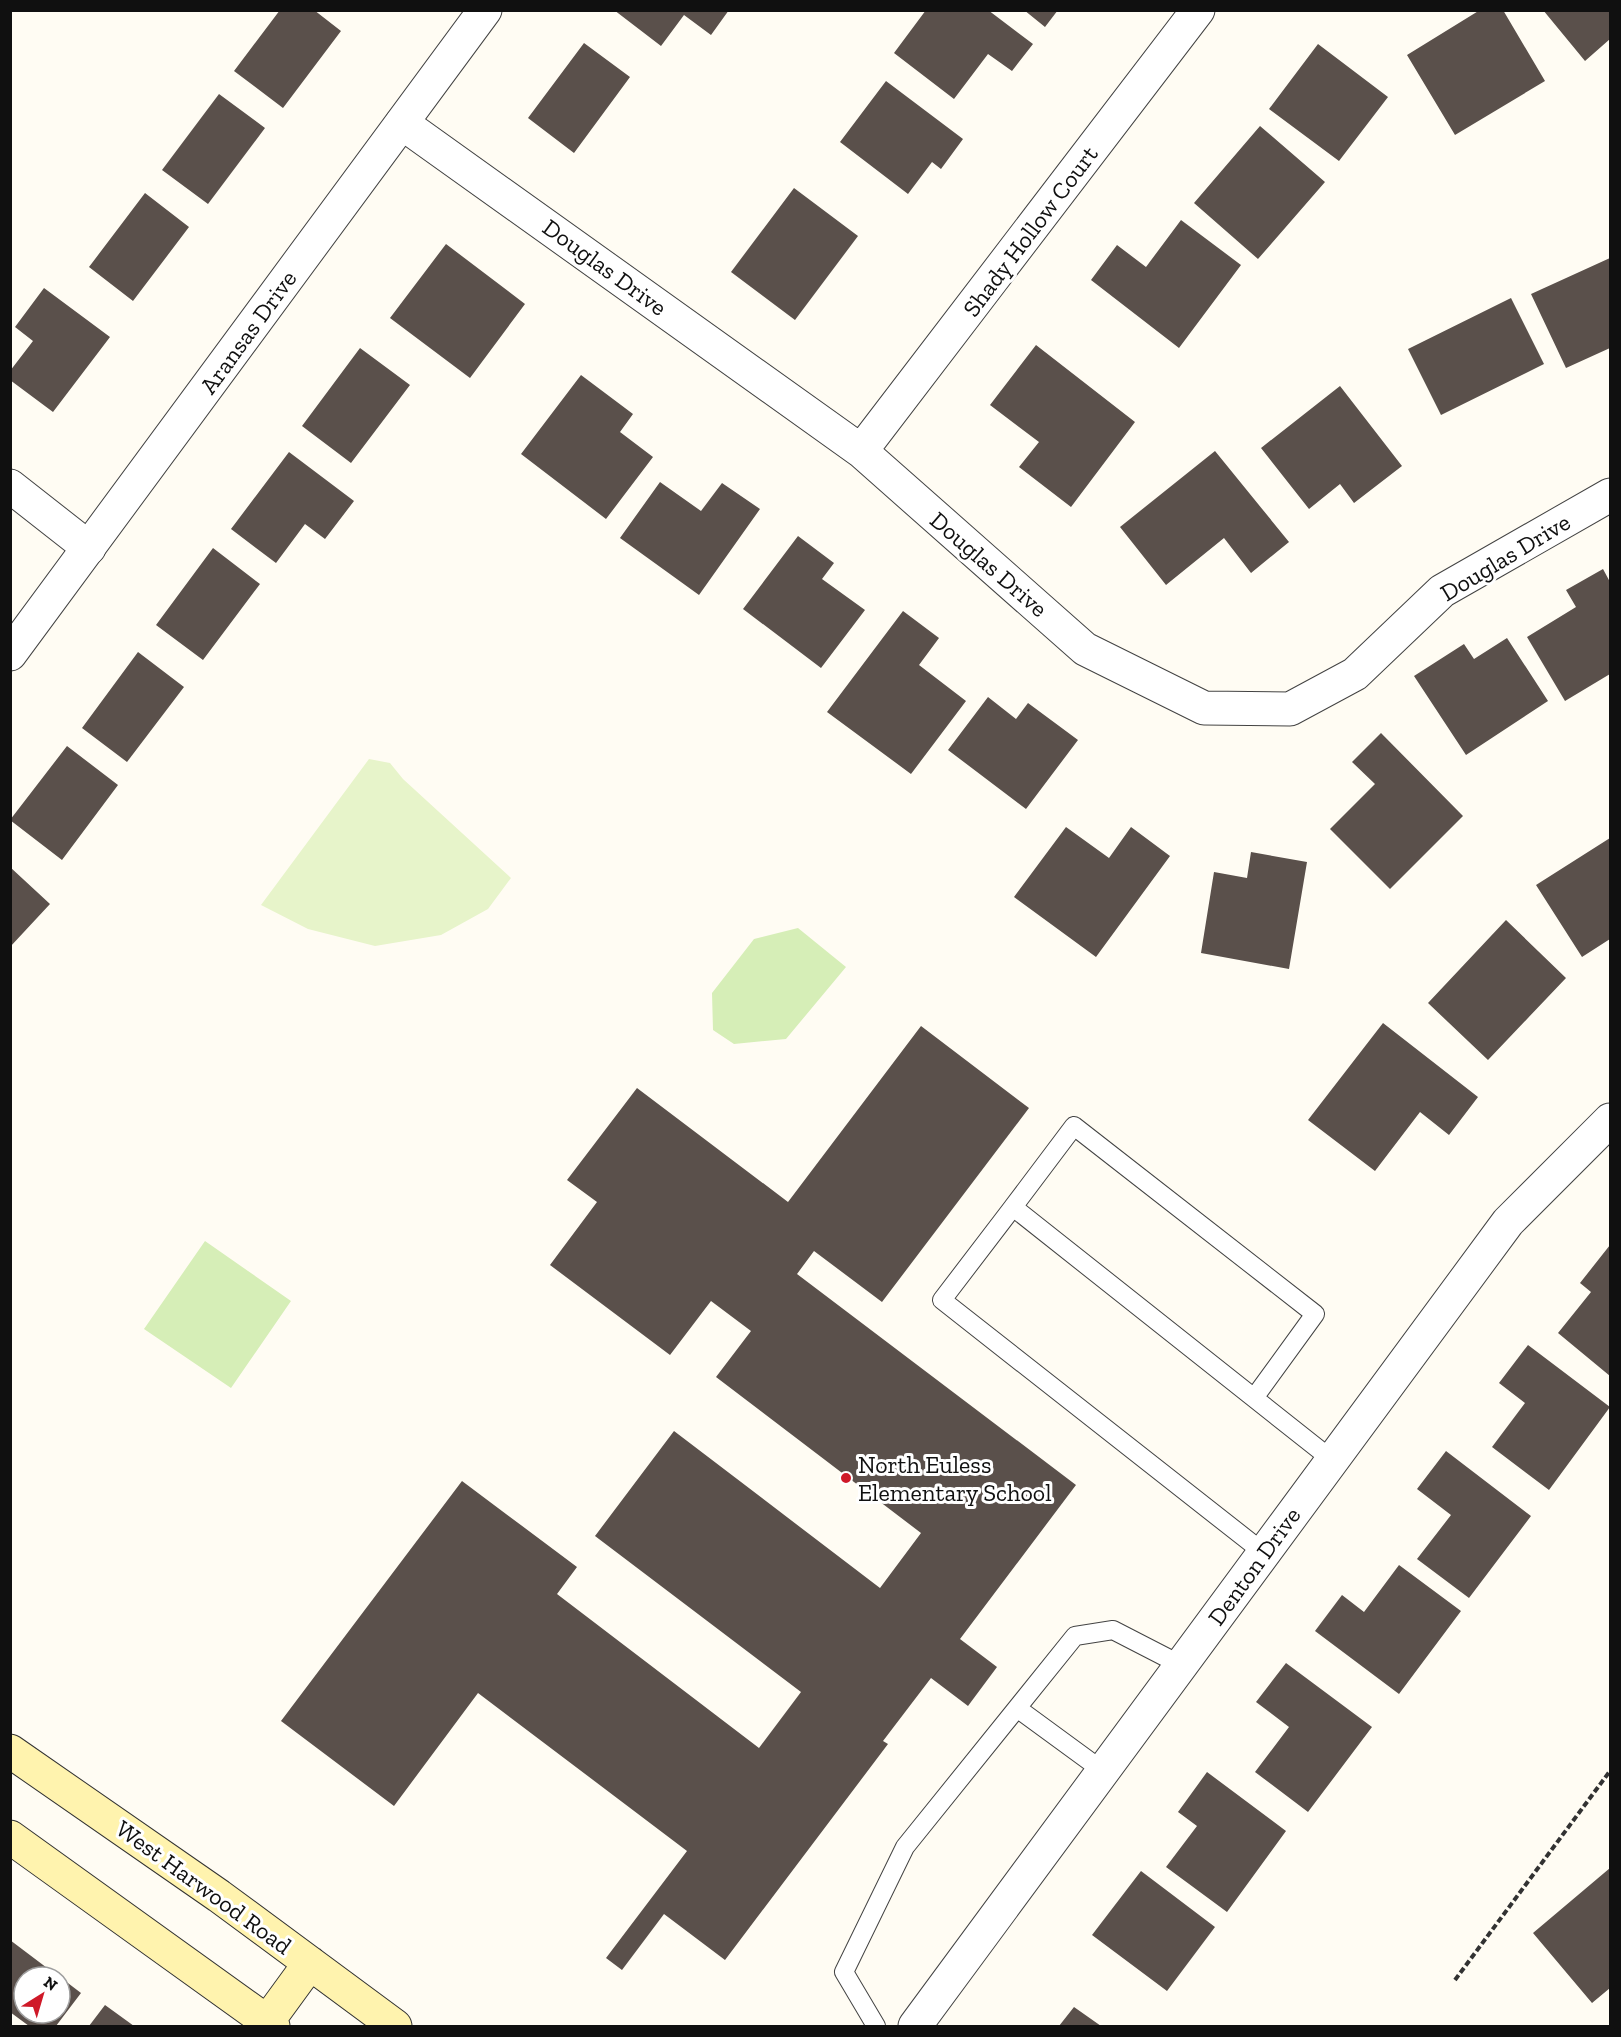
<svg xmlns="http://www.w3.org/2000/svg" width="1621" height="2037" font-family="'Zilla Slab',serif">
	<style>
		.green { fill: #d6eeb7 }
		.pitch { fill: #e7f4ca }
		.building { fill: #5a504b }
		.lines { fill: none; stroke-linecap: round; stroke-linejoin: round }
		.service-casing { stroke: #434343; stroke-width: 20 }
		.minor-casing { stroke: #434343; stroke-width: 35 }
		.tertiary-casing { stroke: #434343; stroke-width: 35 }
		.secondary-casing { stroke: #323232; stroke-width: 35 }
		.path { stroke: #323232; stroke-width: 4; stroke-dasharray: 6 3; stroke-linecap: butt }
		.service { stroke: #fff; stroke-width: 18 }
		.minor { stroke: #fff; stroke-width: 33 }
		.tertiary { stroke: #fff; stroke-width: 33 }
		.secondary { stroke: #fff3ae; stroke-width: 33 }
		.poi-dot { fill: #cf1928; stroke: #fff; stroke-width: 2 }
		.labels { text-anchor: middle; dominant-baseline: central; stroke-width: 6; stroke-linejoin: round; paint-order: stroke }
		.street-label { font-size: 24px; fill: #101010; stroke: #fff }
		.poi-label { font-size: 24px; fill: #101010; stroke: #fff; text-anchor: start }
	</style>
	<rect width="100%" height="100%" fill="#fffcf3"/>
	<!-- green -->
	<path class="green" d="M798 928 846 967 786 1039 734 1044 713 1030 712 993 754 939Z
		M205 1241 291 1301 231 1388 144 1329Z"/>
	<!-- pitch -->
	<path class="pitch" d="M369 759 390 763 403 779 511 878 488 909 441 935 375 946 308 929 261 905Z"/>
	<!-- building -->
	<path class="building" d="M280 10H314L341 31 283 108 234 71Z
		M614 10H729L711 35 684 15 661 46Z
		M926 10H988L1033 44 1012 71 988 54 954 99 894 53Z
		M1024 10H1058L1045 27Z
		M1480 10H1503L1545 81 1455 135 1407 55Z
		M1543 10H1610V39L1585 61Z
		M584 43 630 77 574 153 528 118Z
		M1318 44 1388 97 1339 161 1269 109Z
		M886 81 963 139 941 169 932 162 908 194 840 142Z
		M219 94 265 128 208 204 162 170Z
		M1260 126 1325 182 1258 259 1194 203Z
		M794 188 858 236 795 320 731 272Z
		M145 193 189 227 133 301 89 267Z
		M1181 220 1241 265 1179 348 1091 280 1117 245 1146 267Z
		M446 244 525 304 470 378 390 318Z
		M1610 258V348L1566 368 1531 294Z
		M44 288 110 337 53 412 10 380V371L33 341 15 327Z
		M1511 298 1544 364 1441 415 1408 349Z
		M1036 345 1135 422 1071 507 1019 467 1039 442 990 405Z
		M360 348 410 385 351 463 302 426Z
		M581 375 633 414 620 432 653 457 606 519 521 454Z
		M1340 386 1402 466 1354 503 1340 484 1309 509 1261 448Z
		M1215 451 1289 542 1251 573 1224 538 1166 585 1120 527Z
		M289 452 354 501 325 539 305 524 276 563 231 529Z
		M660 482 701 511 722 483 760 509 699 595 620 538Z
		M798 536 834 563 822 579 865 610 821 668 743 609Z
		M213 548 260 584 203 660 156 625Z
		M1603 569 1610 582V674L1565 701 1527 637 1576 607 1566 590Z
		M903 611 939 638 919 665 966 701 911 774 827 712Z
		M1507 638 1548 701 1466 755 1414 676 1464 644 1474 659Z
		M138 652 184 687 127 762 82 728Z
		M988 697 1016 719 1028 703 1078 740 1026 809 948 750Z
		M1381 733 1463 816 1390 889 1330 829 1375 784 1352 762Z
		M67 746 118 785 62 860 10 820Z
		M1066 827 1109 858 1131 827 1170 856 1096 957 1014 897Z
		M1610 838V939L1582 957 1536 885Z
		M1251 852 1307 862 1289 969 1201 953 1214 872 1247 878Z
		M10 867 50 904 10 947Z
		M1506 920 1566 978 1488 1060 1428 1003Z
		M1383 1023 1478 1097 1449 1135 1420 1112 1375 1171 1308 1120Z
		M921 1026 1029 1108 882 1302 814 1251 797 1274 1076 1485 960 1639 997 1667 968 1706 931 1678 883 1741 888 1744 725 1960 664 1914 622 1970 606 1958 687 1851 478 1693 394 1806 281 1721 462 1481 577 1567 557 1594 759 1748 801 1692 595 1536 674 1431 880 1588 921 1533 716 1377 751 1331 711 1301 670 1355 550 1265 597 1202 567 1180 637 1088 788 1202Z
		M1610 1245V1376L1558 1333 1591 1292 1580 1283Z
		M1528 1345 1610 1407 1549 1490 1492 1447 1525 1403 1499 1383Z
		M1446 1451 1531 1516 1469 1598 1417 1559 1451 1515 1417 1489Z
		M1399 1565 1461 1611 1399 1694 1315 1631 1342 1595 1364 1612Z
		M1286 1663 1372 1727 1308 1812 1255 1772 1289 1727 1256 1702Z
		M1207 1772 1286 1831 1227 1912 1166 1867 1197 1826 1178 1812Z
		M1610 1868V1988L1592 2003 1533 1933Z
		M1141 1871 1215 1927 1167 1991 1092 1935Z
		M10 1940 59 1977H24V2013H60V1977L81 1993 56 2026H29L10 2012Z
		M105 2005 134 2026H89Z
		M1074 2007 1101 2026H1059Z"/>
	<g class="lines">
		<!-- service casing -->
		<g class="service-casing">
			<path id="service" d="M1013 1207 1074 1126 1315 1314 1254 1398
				M1264 1553 942 1300 1013 1207 1331 1459
				M1017 1708 1103 1771
				M876 2026 844 1972 905 1847 1075 1636 1113 1630 1181 1665"/>
		</g>
		<!-- minor casing -->
		<g class="minor-casing">
			<path id="minor" d="M402 123 861 451 1085 649 1204 708 1290 709 1355 674 1442 591 1610 495
				M861 451 1198 10
				M10 486 89 548
				M915 2026 1508 1222 1610 1120"/>
		</g>
		<!-- tertiary casing -->
		<g class="tertiary-casing">
			<path id="tertiary" d="M10 654 485 10"/>
		</g>
		<!-- secondary casing -->
		<g class="secondary-casing">
			<path id="secondary" d="M10 1751 219 1896 395 2026
				M10 1837 273 2026
				M267 2022 310 1963"/>
		</g>
		<!-- path -->
		<path class="path" d="M1455 1980 1610 1771"/>
		<!-- service -->
		<use href="#service" class="service"/>
		<!-- minor -->
		<use href="#minor" class="minor"/>
		<!-- tertiary -->
		<use href="#tertiary" class="tertiary"/>
		<!-- secondary -->
		<use href="#secondary" class="secondary"/>
	</g>
	<!-- markers -->
	<circle class="poi-dot" cx="846" cy="1478" r="6"/>
	<g class="labels">
		<!-- street labels -->
		<g class="street-label">
			<text transform="translate(1030 231) rotate(-53)">Shady Hollow Court</text>
			<text transform="translate(605 267) rotate(36)">Douglas Drive</text>
			<text transform="translate(248 332) rotate(-54)">Aransas Drive</text>
			<text transform="translate(1505 557) rotate(-31)">Douglas Drive</text>
			<text transform="translate(989 564) rotate(41)">Douglas Drive</text>
			<text transform="translate(1254 1566) rotate(-54)">Denton Drive</text>
			<text transform="translate(204 1887) rotate(36)">West Harwood Road</text>
		</g>
		<!-- poi labels -->
		<g class="poi-label">
			<text x="858" y="1464">North Euless<tspan x="858" dy="28">Elementary School</tspan></text>
		</g>
	</g>
	<!-- border -->
	<rect width="1621" height="2037" fill="none" stroke="#101010" stroke-width="24"/>
	<!-- north arrow -->
	<g transform="translate(42 1995) rotate(37)"><circle r="28" fill="#ffffff" stroke="#9f9f9f" stroke-width="1.5"/>
	<path d="M0-4.5L10 22L0 15L-10 22Z" fill="#cf1928"/>
	<text y="-9" font-size="16" font-weight="bold" text-anchor="middle" fill="#101010">N</text>
	</g>
</svg>
